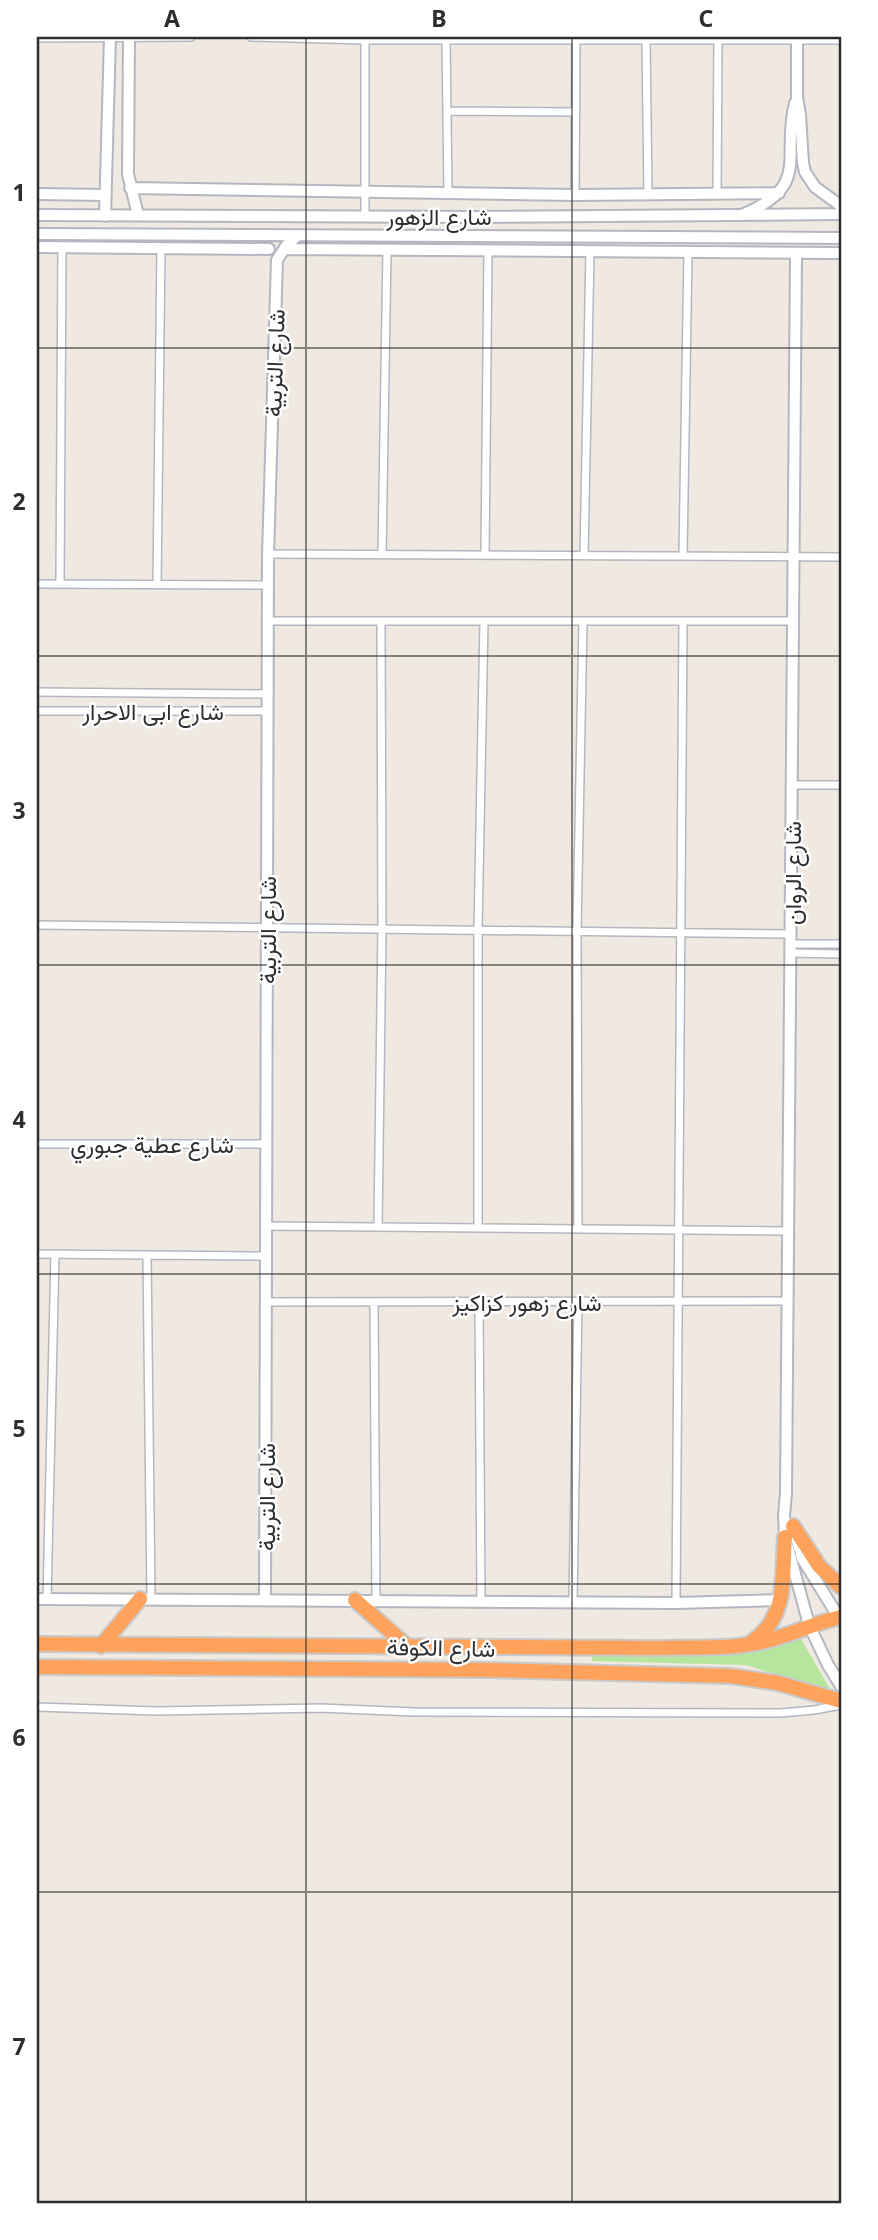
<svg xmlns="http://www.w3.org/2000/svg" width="878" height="2240" font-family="'Noto Sans',Vazirmatn,sans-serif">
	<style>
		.green { fill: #b6e59e }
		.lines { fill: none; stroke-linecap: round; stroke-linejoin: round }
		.street-casing { stroke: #b4b7c1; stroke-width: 10 }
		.secondary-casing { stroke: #b4b7c1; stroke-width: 14 }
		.highway-casing { stroke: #c9c9c9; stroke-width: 18 }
		.street { stroke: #fff; stroke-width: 7 }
		.secondary { stroke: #fff; stroke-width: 10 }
		.highway { stroke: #ffa35c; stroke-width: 14 }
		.grid { fill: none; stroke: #2e2e2e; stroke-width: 2; stroke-opacity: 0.55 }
		.labels { text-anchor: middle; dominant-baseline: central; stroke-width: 5; stroke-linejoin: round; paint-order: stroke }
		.street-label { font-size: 23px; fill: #2e2e2e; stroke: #fff }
		.neatline { fill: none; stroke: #2e2e2e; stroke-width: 2.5 }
		.grid-label { font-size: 23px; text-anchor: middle; font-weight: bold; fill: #2e2e2e }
	</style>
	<rect width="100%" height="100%" fill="#efe9e1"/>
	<!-- green -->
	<path class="green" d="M798 1634 833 1694 746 1665 592 1661V1651Z"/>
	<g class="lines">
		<!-- street casing -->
		<g class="street-casing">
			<path id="street" d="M251 37 365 40H841
				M37 38 191 37
				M365 40V216
				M446 40 448 194
				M646 41 648 195
				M447 111 576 112
				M717 194 718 37
				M575 195 576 40
				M268 554 841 557
				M382 555 387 250
				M485 555 488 250
				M584 556 590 251
				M683 556 688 252
				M37 584 268 585
				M60 584 62 248
				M157 585 161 248
				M268 621H794
				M37 692 269 694
				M37 711H269
				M792 785H841
				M37 925 791 934
				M791 944H841
				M791 953 841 954
				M37 1144H266
				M266 1226 789 1231
				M378 1227 382 929 381 621
				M478 1228V930L484 621
				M578 1229 577 931 583 621
				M37 1254 266 1256
				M147 1255 151 1599
				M266 1302 789 1301
				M374 1302 376 1601
				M479 1302 481 1601
				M47 1599 55 1254
				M573 1602 578 1302
				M676 1603 683 621
				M37 1707 155 1711 320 1708 415 1712 781 1713 814 1710 841 1705"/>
		</g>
		<!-- secondary casing -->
		<g class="secondary-casing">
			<path id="secondary" d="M129 37 128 174 138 215
				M797 37V97L800 114 803 163 805 172 815 187 841 206
				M130 188 575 195 779 193
				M37 194 106 195
				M744 214C812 185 781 157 795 103
				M37 215 474 217 841 214
				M105 216 110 37
				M37 234 841 238
				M37 247 269 249
				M284 249 841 253
				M796 253 786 1493 784 1515 785 1537 809 1625 828 1665 841 1686
				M796 1537 802 1558 841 1621
				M37 1599 676 1603 781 1600
				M265 1600 268 554 277 260 286 246 298 235"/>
		</g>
		<!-- highway casing -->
		<g class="highway-casing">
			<path id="highway" d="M793 1526 819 1566 841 1587
				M355 1600 407 1646
				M753 1641C788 1617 782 1576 785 1537
				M37 1644 651 1648C687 1647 727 1650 762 1642 789 1636 814 1623 841 1617
				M101 1646 140 1599
				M37 1667 490 1670 731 1676 778 1683 841 1701"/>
		</g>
		<!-- street -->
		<use href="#street" class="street"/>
		<!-- secondary -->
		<use href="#secondary" class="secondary"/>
		<!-- highway -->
		<use href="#highway" class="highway"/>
	</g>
	<!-- grid -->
	<path class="grid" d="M306 37V2203M572 37V2203M37 348H841M37 656H841M37 965H841M37 1274H841M37 1584H841M37 1892H841"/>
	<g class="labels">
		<!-- street labels -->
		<g class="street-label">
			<text x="439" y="216">شارع الزهور</text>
			<text transform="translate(274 363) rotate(-88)">شارع التربية</text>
			<text x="153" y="711">شارع ابی الاحرار</text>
			<text transform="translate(792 873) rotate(-90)">شارع الروان</text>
			<text transform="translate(267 930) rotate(-90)">شارع التربية</text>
			<text x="152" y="1144">شارع عطية جبوري</text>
			<text x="527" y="1302">شارع زهور كزاكيز</text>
			<text transform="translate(266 1497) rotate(-90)">شارع التربية</text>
			<text transform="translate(441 1647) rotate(1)">شارع الكوفة</text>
		</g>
	</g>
	<!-- border -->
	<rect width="878" height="2240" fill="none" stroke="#ffffff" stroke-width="77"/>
	<rect x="38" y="38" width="802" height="2164" class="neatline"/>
	<g class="grid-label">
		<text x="172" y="27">A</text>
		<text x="439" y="27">B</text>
		<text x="706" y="27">C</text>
		<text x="19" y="201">1</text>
		<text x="19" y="510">2</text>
		<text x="19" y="819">3</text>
		<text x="19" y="1128">4</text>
		<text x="19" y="1437">5</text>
		<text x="19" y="1746">6</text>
		<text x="19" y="2055">7</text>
	</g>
</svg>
